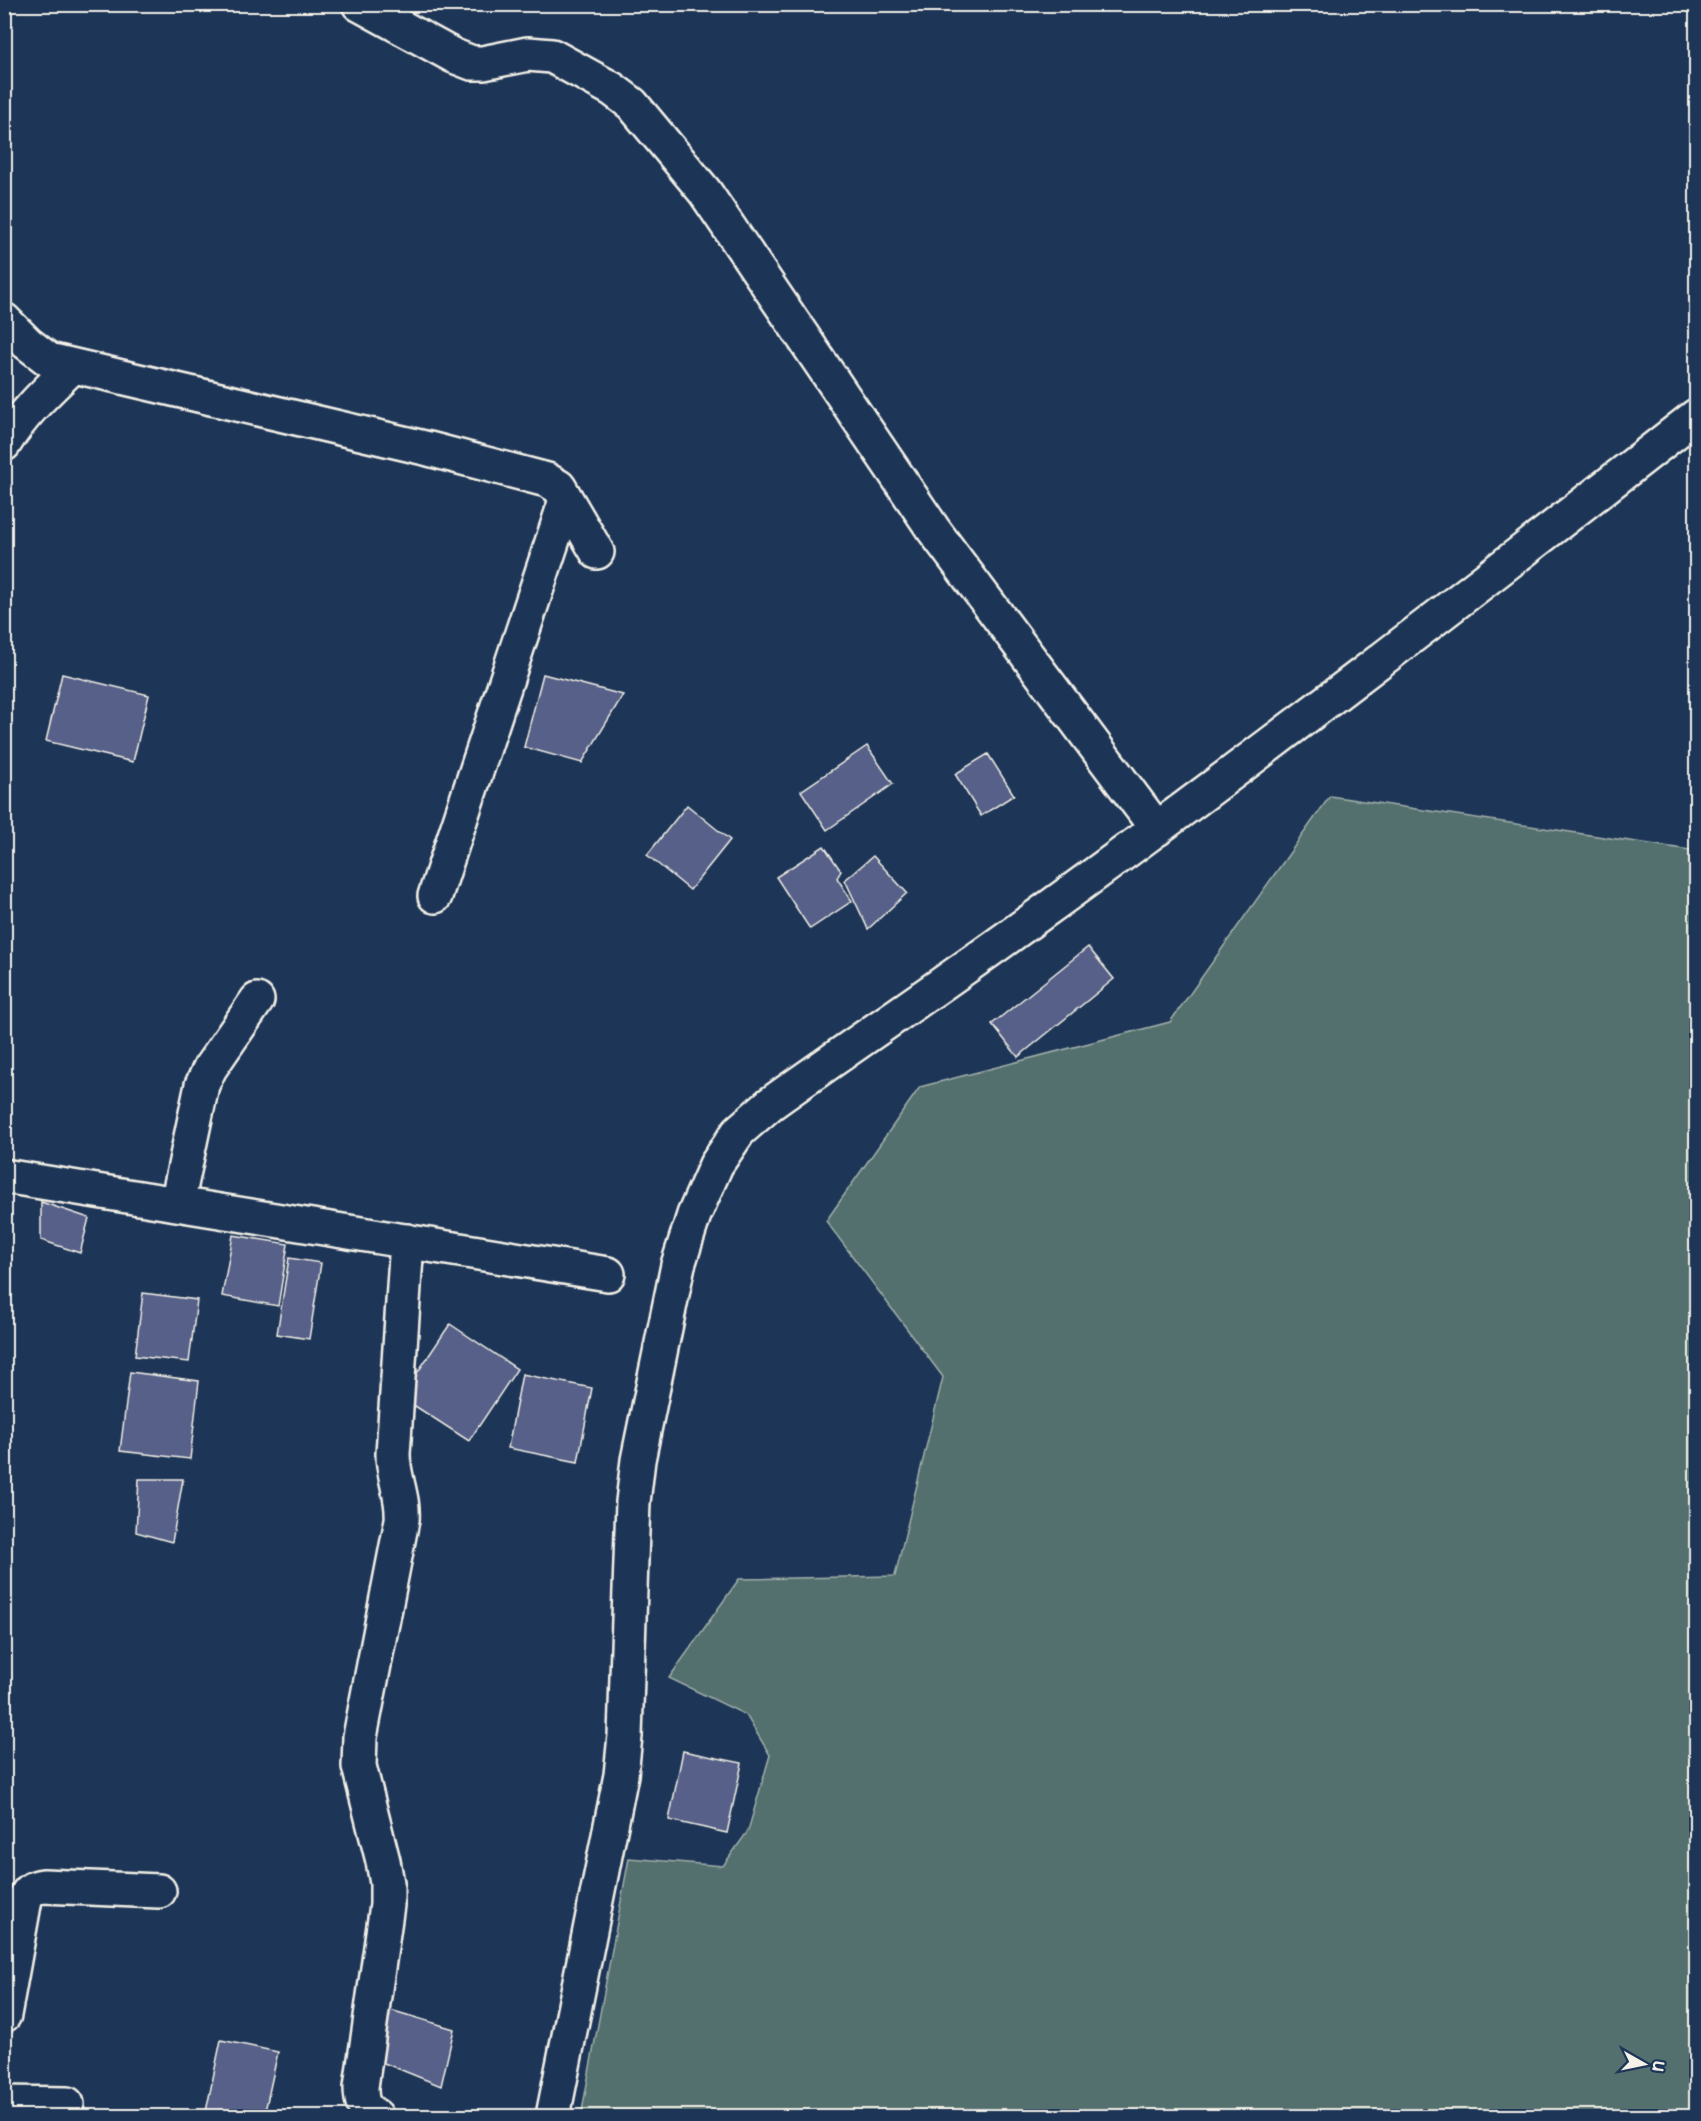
<svg xmlns="http://www.w3.org/2000/svg" width="1701" height="2121" font-family="Mali,sans-serif">
	<style>
		.green { fill: #52706e; stroke: #a3b0ab; stroke-width: 1.5 }
		.building { fill: #576188; stroke: #f4f1e8; stroke-width: 1.5 }
		.lines { fill: none; stroke-linecap: round; stroke-linejoin: round }
		.minor-casing { stroke: #f4f1e8; stroke-width: 38 }
		.minor { stroke: #1d3557; stroke-width: 33 }
	</style>
	<rect width="100%" height="100%" fill="#1d3557"/>
	<filter id="ink" filterUnits="userSpaceOnUse"><feTurbulence type="fractalNoise" baseFrequency=".0167" numOctaves="2"/><feDisplacementMap in="SourceGraphic" scale="12" xChannelSelector="R" yChannelSelector="G"/><feConvolveMatrix kernelMatrix="1 2 1 2 8 2 1 2 1" color-interpolation-filters="sRGB"/></filter>
	<g filter="url(#ink)">
		<!-- green -->
		<path class="green" d="M1330 796 1696 851V2116H581L629 1858 723 1866 748 1831 770 1755 746 1715 669 1678 739 1579 895 1576 943 1377 826 1221 920 1087 1170 1022Z"/>
		<!-- building -->
		<path class="building" d="M62 674 149 695 133 762 46 741Z
			M543 674 623 695 582 763 524 747Z
			M867 746 893 784 827 830 801 791Z
			M988 754 1014 795 981 816 955 774Z
			M687 805 730 840 690 890 647 855Z
			M824 846 841 871 837 878 852 901 810 929 776 877Z
			M873 856 907 893 868 929 845 880Z
			M1088 947 1114 979 1018 1057 992 1024Z
			M41 1202 89 1218 80 1253 41 1240Z
			M233 1235 288 1244 278 1306 222 1296Z
			M289 1258 321 1263 309 1339 277 1334Z
			M143 1293 197 1300 189 1362 135 1356Z
			M450 1324 517 1369 469 1441 401 1397Z
			M130 1372 199 1381 190 1459 120 1451Z
			M522 1374 592 1388 578 1462 508 1448Z
			M139 1479H183L172 1542 136 1532Z
			M683 1751 742 1763 727 1833 669 1820Z
			M387 2009 454 2029 441 2086 379 2061Z
			M221 2040 278 2052 264 2116H205Z"/>
		<g class="lines">
			<!-- minor casing -->
			<g class="minor-casing">
				<path id="minor" d="M359 4 454 56 472 63H483L528 54 552 56 612 89 632 104 705 192 933 529 1157 829
					M4 320 27 343 49 360 429 449 547 480 559 487 597 552
					M4 444C22 414 48 390 73 366
					M435 896 566 500
					M4 1176 608 1274
					M177 1204 202 1085 210 1068 257 1000
					M4 2015 25 1899C28 1890 34 1887 44 1886L159 1891
					M4 2103 67 2104
					M376 2116C363 2109 361 2101 361 2087L387 1905V1883L383 1861 359 1766 360 1737 402 1520C404 1497 393 1477 393 1454L407 1241
					M553 2116 621 1775 625 1736 633 1502 638 1460 678 1265 694 1215 716 1165 739 1131 770 1104C860 1040 951 979 1040 914 1263 753 1480 585 1696 416"/>
			</g>
			<!-- minor -->
			<use href="#minor" class="minor"/>
		</g>
	</g>
	<!-- margin -->
	<rect width="1701" height="2121" fill="none" stroke="#1d3557" stroke-width="24"/>
	<rect x="12" y="12" width="1677" height="2097" fill="none" stroke="#f4f1e8" stroke-width="2" filter="url(#ink)"/>
	<!-- north arrow -->
	<g transform="translate(1644 2064) rotate(99)" stroke="#1d3557" stroke-width="4.5" paint-order="stroke">
	<path d="M0-4.5L10 22L0 15L-10 22Z" fill="#f4f1e8"/>
	<text y="-9" font-size="16" font-weight="bold" text-anchor="middle" fill="#f4f1e8">U</text>
	</g>
</svg>
